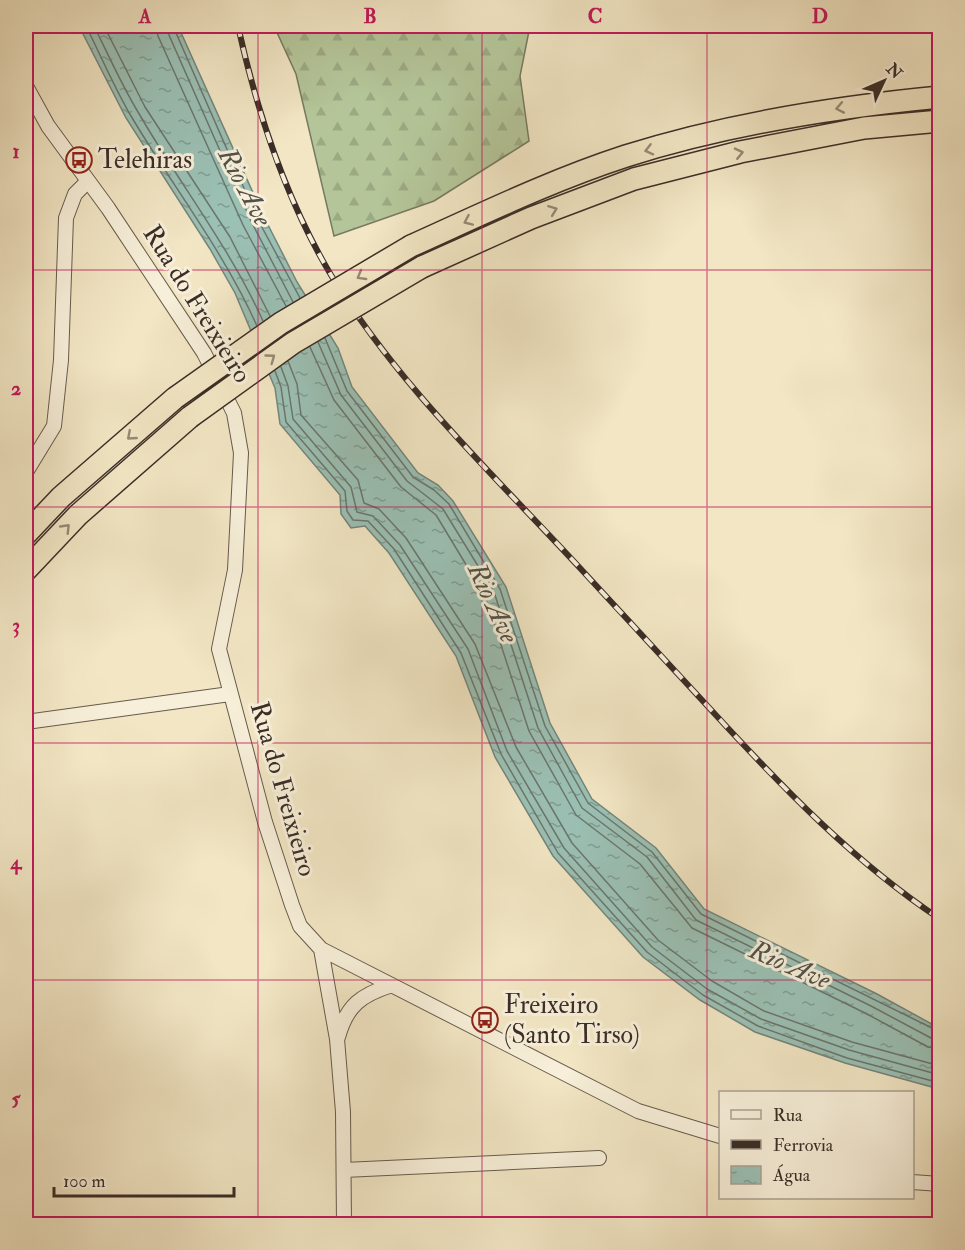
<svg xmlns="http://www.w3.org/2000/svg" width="965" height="1250" font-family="'IM FELL Double Pica',serif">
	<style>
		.forest { fill: url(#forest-firs); stroke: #777a60; stroke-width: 1.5 }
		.water { fill: url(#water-ripples); stroke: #74857c; stroke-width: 1.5 }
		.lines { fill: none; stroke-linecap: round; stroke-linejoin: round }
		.shore { stroke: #6a766e; stroke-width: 1.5 }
		.minor-casing { stroke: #685b4e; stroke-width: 16 }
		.highway-casing { stroke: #3a2d27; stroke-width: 24 }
		.minor { stroke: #f7efd9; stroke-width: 14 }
		.highway { stroke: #f2e6c4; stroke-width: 21 }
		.rail-casing { stroke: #3a2d27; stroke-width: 6 }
		.rail { stroke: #f7efd9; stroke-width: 4; stroke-dasharray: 11; stroke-linecap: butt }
		.highway-bridge-casing { stroke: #3a2d27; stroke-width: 24; stroke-linecap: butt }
		.highway-bridge { stroke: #f2e6c4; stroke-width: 21 }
		.oneway { stroke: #968a76 }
		.grid { fill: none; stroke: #c2185b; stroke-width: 1.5; stroke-opacity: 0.55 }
		.labels { text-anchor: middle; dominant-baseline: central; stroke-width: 6; stroke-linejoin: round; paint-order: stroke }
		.poi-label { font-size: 26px; fill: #3a2d27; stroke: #f7efd9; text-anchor: start }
		.street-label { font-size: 26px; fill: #3a2d27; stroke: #f7efd9 }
		.water-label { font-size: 27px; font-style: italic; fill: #52524a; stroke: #f7efd9 }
		.neatline { fill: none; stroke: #c2185b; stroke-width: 2 }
		.grid-label { font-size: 20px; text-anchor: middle; font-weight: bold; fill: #c2185b }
	</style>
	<defs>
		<pattern id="forest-firs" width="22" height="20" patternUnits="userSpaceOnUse" patternTransform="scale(1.5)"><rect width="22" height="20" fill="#b4c699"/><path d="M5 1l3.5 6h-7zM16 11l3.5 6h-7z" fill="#9caa84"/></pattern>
		<pattern id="water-ripples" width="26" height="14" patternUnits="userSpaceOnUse" patternTransform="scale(1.5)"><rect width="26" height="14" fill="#9bc0b4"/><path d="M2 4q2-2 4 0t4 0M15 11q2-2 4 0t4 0" fill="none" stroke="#7f9c92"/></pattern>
	</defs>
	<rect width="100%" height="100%" fill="#f2e6c4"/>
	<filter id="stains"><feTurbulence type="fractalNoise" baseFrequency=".00333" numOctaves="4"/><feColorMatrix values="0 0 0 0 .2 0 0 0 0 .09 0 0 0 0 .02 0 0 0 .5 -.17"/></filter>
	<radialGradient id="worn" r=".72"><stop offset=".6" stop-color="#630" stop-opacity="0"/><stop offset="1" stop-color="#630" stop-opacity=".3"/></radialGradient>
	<!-- forest -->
	<path class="forest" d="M274 26H530L520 76 529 141 434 201 334 236 296 74Z"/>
	<!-- water -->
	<path class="water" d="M79 26H178L263 215 297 282 338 348 352 387 418 473 438 485 453 501 506 587 550 723 592 799 656 848 704 909 877 994 939 1028V1089L845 1063 755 1032 700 1000 643 957 553 856 495 757 456 656 389 553 365 526 351 528 341 514 340 495 280 424 275 388 235 293 210 249 126 118Z"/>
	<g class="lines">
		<!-- shore -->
		<path class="shore" d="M86 26C101 56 114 87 131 116 173 187 223 250 257 326
			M94 26C108 54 121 84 138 112 179 183 229 246 263 321
			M104 26 145 107 230 237 270 316
			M156 26 158 36 243 225 286 306
			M165 26 251 221 293 302
			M173 26 257 218 300 298
			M325 338 347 391 413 477 434 490 449 504 500 589 545 726 588 803 652 852 701 914 940 1032
			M318 342 341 395 407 481 443 509 494 592 538 728 582 808 647 857 696 920 871 1006 931 1038 940 1040
			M310 347 334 400 401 487 436 515 485 596 529 731 576 815 640 864 692 928 867 1014 928 1047 940 1049
			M288 361 297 384 301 415 358 480 364 503 379 509 406 538 475 644 516 747 572 843 658 940 712 981 764 1011 852 1042 940 1066
			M281 367 288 386 293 419 351 487 357 512 373 516 400 545 468 649 507 751 564 848 652 947 707 989 761 1019 849 1050 940 1075
			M275 371 281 387 286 422 345 491 347 511 353 520 368 521 394 549 461 653 501 754 558 853 647 952 703 995 758 1026 847 1058 940 1083"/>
		<!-- minor casing -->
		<g class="minor-casing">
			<path id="minor" d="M26 86 48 126 108 208 204 353 234 413 241 453 235 570 219 649 265 822 292 905 300 926 321 949 638 1111 720 1136
				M26 472 54 426 61 360 66 218 75 194 87 182
				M26 722 230 694
				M321 949 337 1039 343 1112 344 1224
				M338 1037C347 1005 361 995 392 985
				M344 1170 599 1158
				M912 1182 940 1184"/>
		</g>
		<!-- highway casing -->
		<g class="highway-casing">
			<path id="highway" d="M411 246C482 214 552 180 626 156 727 124 835 107 940 97
				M422 267 531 218 634 179 740 152 864 128 940 121
				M26 534 61 497 175 398
				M26 570 78 515 190 417"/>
		</g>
		<!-- minor -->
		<use href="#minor" class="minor"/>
		<!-- highway -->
		<use href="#highway" class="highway"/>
		<!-- rail casing -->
		<g class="rail-casing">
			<path id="rail" d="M238 26C257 112 285 198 331 275 397 384 493 474 579 567 623 615 668 663 713 712 783 788 853 861 940 919"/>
		</g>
		<!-- rail -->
		<use href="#rail" class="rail"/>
		<!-- highway-bridge casing -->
		<g class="highway-bridge-casing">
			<path id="highway-bridge" d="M175 398 281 323 411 246
				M190 417 293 343 422 267"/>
		</g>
		<!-- highway-bridge -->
		<use href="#highway-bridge" class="highway-bridge"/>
	</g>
	<!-- one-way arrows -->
	<defs><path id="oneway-chevron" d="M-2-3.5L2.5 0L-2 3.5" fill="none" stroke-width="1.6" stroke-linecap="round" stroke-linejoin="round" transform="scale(1.5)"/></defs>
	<g class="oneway">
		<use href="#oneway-chevron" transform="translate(840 108) rotate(169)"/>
		<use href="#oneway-chevron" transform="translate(649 150) rotate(166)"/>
		<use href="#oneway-chevron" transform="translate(739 153) rotate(-13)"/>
		<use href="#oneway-chevron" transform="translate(553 210) rotate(-21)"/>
		<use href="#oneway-chevron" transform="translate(468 221) rotate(156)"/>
		<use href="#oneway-chevron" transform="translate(361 276) rotate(150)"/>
		<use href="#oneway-chevron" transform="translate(271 358) rotate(-36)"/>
		<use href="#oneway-chevron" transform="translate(131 436) rotate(139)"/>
		<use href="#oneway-chevron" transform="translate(66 528) rotate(-46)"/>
	</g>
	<!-- grid -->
	<path class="grid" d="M258 26V1224M482 26V1224M707 26V1224M26 270H940M26 507H940M26 743H940M26 980H940"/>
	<!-- icons -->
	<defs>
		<g id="bus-ring" transform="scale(1.35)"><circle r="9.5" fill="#f7efd9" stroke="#8f2418" stroke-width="1.5"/><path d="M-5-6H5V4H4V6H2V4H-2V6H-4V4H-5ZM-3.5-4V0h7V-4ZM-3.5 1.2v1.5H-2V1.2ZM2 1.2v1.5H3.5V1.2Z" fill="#8f2418"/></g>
	</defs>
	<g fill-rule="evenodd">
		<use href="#bus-ring" x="79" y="160"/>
		<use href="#bus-ring" x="485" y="1020"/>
	</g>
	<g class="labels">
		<!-- poi labels -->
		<g class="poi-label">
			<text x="98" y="160">Telehiras</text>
			<text x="504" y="1005">Freixeiro<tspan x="504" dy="30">(Santo Tirso)</tspan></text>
		</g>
		<!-- street labels -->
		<g class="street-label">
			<text transform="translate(197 304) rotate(58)">Rua do Freixieiro</text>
			<text transform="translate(283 789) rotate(74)">Rua do Freixieiro</text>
		</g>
		<!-- water labels -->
		<g class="water-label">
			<text transform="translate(245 187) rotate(62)">Rio Ave</text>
			<text transform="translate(493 603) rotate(65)">Rio Ave</text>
			<text transform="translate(790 965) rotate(23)">Rio Ave</text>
		</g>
	</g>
	<!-- margin -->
	<rect width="965" height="1250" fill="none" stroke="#f2e6c4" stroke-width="66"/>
	<!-- legend -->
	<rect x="719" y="1091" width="195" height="108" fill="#f7efd9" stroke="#aba192" stroke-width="1.5"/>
	<rect x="731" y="1110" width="30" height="9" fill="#f7efd9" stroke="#aba192" stroke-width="1.5"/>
	<text x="773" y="1121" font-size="18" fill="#3a2d27">Rua</text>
	<rect x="731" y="1140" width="30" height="9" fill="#3a2d27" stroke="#aba192" stroke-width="1.5"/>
	<text x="773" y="1151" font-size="18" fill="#3a2d27">Ferrovia</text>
	<rect x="731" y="1166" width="30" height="18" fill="url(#water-ripples)" stroke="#aba192" stroke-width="1.5"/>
	<text x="773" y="1181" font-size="18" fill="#3a2d27">Água</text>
	<!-- north arrow -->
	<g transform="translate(884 81) rotate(46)" stroke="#f7efd9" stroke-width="4.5" paint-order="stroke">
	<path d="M0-4.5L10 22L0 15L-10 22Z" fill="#3a2d27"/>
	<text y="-9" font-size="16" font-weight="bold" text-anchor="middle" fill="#3a2d27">N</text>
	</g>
	<!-- scale -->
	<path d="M54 1187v9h180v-9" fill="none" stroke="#3a2d27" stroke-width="3"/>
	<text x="63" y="1187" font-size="18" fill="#3a2d27" stroke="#f7efd9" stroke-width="4.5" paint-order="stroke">100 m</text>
	<rect x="33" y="33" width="899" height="1184" class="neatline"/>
	<g class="grid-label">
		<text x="145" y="23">A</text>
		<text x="370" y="23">B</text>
		<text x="595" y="23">C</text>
		<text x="820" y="23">D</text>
		<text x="16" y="158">1</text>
		<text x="16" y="395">2</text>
		<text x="16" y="632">3</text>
		<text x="16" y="869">4</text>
		<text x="16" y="1105">5</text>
	</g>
	<rect width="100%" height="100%" filter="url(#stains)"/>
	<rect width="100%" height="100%" fill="url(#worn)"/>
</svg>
